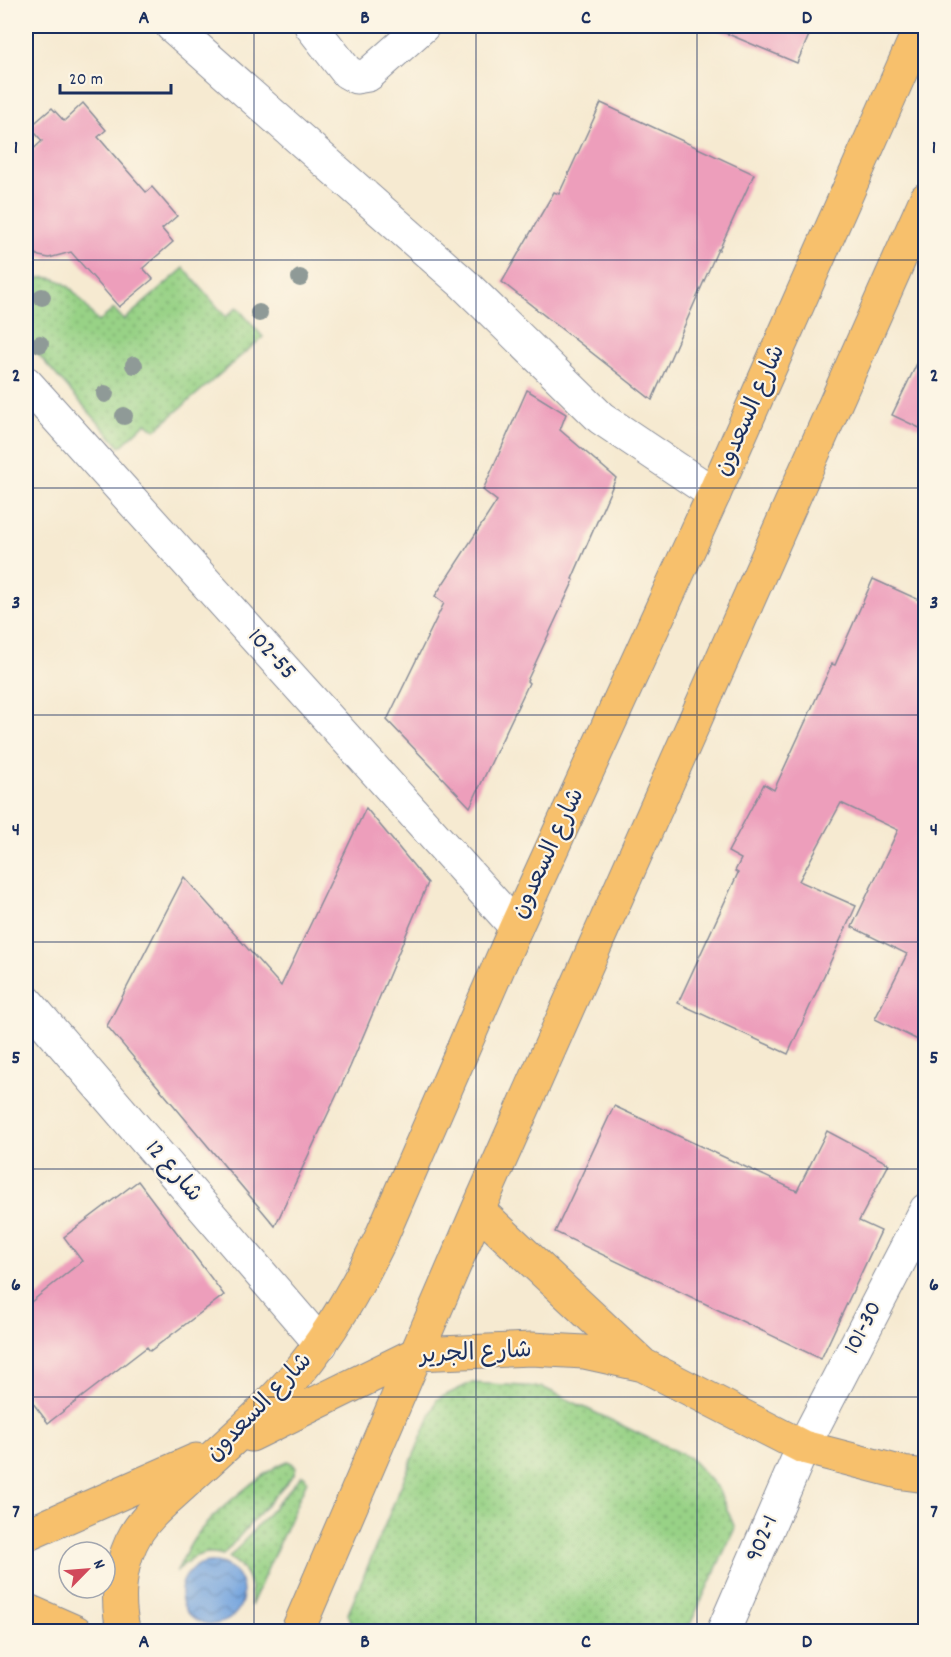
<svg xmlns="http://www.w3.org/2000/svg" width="951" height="1657" font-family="Dekko,'Playpen Sans Arabic',sans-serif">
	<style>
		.grass { fill: url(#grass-dots); stroke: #5a8072; stroke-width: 1.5 }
		.water { fill: url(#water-waves); stroke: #486a9e; stroke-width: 1.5 }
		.building { fill: #ed9ebb }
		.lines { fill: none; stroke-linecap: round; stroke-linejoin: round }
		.minor-casing { stroke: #888c98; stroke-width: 35 }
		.major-casing { stroke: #888c98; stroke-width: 35 }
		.minor { stroke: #fff; stroke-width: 33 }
		.major { stroke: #f7c06c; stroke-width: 33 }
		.tree { fill: #8f9a97 }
		.grid { fill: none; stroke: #1b2f5e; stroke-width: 1.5; stroke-opacity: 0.55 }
		.labels { text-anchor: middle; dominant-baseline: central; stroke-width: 4.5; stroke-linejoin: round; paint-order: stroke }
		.street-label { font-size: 24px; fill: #1b2f5e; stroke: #fcf5e5 }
		.neatline { fill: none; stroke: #1b2f5e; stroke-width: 2 }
		.grid-label { font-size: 20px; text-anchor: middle; font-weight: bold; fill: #1b2f5e }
	</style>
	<defs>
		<pattern id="grass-dots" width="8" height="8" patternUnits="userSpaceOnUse" patternTransform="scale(1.5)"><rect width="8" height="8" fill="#98d286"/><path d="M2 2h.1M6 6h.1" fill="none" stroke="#7bab71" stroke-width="1.8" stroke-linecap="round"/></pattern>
		<pattern id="water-waves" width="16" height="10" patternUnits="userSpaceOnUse" patternTransform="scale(1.5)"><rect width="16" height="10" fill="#74a4de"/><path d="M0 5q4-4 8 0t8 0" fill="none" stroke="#5e86b7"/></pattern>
	</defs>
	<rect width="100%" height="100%" fill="#fcf5e5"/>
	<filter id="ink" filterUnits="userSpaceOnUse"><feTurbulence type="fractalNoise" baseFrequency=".0167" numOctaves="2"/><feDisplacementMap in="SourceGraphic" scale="12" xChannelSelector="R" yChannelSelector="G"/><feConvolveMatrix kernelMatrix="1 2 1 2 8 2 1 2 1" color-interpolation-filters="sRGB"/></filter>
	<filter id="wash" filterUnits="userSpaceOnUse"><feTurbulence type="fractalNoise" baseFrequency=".008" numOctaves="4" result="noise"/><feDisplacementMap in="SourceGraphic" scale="24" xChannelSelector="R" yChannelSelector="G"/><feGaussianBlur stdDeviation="1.35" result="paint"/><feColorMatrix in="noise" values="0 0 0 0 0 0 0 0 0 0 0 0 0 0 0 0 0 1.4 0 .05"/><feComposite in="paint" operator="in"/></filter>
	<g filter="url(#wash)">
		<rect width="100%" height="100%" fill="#f6ead1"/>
		<!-- grass -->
		<path class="grass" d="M184 268 226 317 237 307 263 337 155 430 146 423 120 447 26 341V282C63 266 77 296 98 322L114 309 124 320Z
			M471 1383 542 1387 690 1458 718 1489 735 1528 687 1631H352L348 1614 437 1399Z
			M288 1461 293 1464 296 1468 294 1474 223 1555C204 1549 188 1558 176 1573 182 1560 188 1547 196 1536 211 1515 264 1470 288 1461Z
			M302 1475 305 1476 307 1481 251 1606C253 1586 249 1568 229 1558Z"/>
		<!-- water -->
		<path class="water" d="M181 1593a31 31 0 1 1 62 0a31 31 0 1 1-62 0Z"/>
		<g id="blocks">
			<!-- building -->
			<path class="building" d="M709 26H813L797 63Z
				M83 103 106 130 98 137 146 192 152 187 177 216 162 229 173 242 143 268 153 279 119 307 71 252 49 258 39 256 30 250 26 242V227L34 209 26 199V156L42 141 30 127 52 108 64 121Z
				M601 103 754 174 719 250 718 249 652 400 502 282 554 192 559 194Z
				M926 345V431L892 415Z
				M527 390 566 414 560 430 616 478 572 579 574 580 527 681 529 683 470 807 387 720 444 603 435 596 497 501 483 490Z
				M873 579 926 603V1044L875 1019 907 954 852 927 898 830 841 803 799 881 856 906 788 1054 678 1003 738 873 735 871 741 859 728 852 764 784 774 790 832 664 835 665Z
				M366 808 428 883 350 1067 275 1226 107 1026 184 877 281 986Z
				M614 1106 797 1191 827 1131 889 1164 859 1221 881 1231 821 1359 555 1232Z
				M138 1181 224 1295 150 1351 147 1347 48 1423 26 1394V1306L82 1261 64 1237Z"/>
		</g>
	</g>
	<g filter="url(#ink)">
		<use href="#blocks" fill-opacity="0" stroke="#888c98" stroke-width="1.5"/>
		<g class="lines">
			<!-- minor casing -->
			<g class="minor-casing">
				<path id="minor" d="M172 26 464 284 601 418 714 494
					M311 26 347 72 356 77 368 75 423 26
					M26 383 516 927
					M26 1001 321 1344
					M723 1632 803 1447 926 1210"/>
			</g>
			<!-- major casing -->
			<g class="major-casing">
				<path id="major" d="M478 1210 642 1364
					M251 1435 416 1354 532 1349 584 1352 643 1365 803 1447 903 1473 926 1476
					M26 1535 196 1460
					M26 1610 76 1632
					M124 1632C116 1603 119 1569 131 1543 143 1517 169 1498 189 1479 226 1445 264 1413 296 1375 331 1334 357 1287 380 1240L516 927 714 494 921 26
					M297 1632 478 1210 926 199"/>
			</g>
			<!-- minor -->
			<use href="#minor" class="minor"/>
			<!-- major -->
			<use href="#major" class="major"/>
		</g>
		<!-- trees -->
		<g class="tree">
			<circle cx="300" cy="278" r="9"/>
			<circle cx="42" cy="297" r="9"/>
			<circle cx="259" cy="313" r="9"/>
			<circle cx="40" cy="344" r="9"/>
			<circle cx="134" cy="365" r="9"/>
			<circle cx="105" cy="394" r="9"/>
			<circle cx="124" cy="416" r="9"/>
		</g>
	</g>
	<!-- grid -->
	<path class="grid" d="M254 26V1632M476 26V1632M697 26V1632M26 260H926M26 488H926M26 715H926M26 942H926M26 1169H926M26 1397H926"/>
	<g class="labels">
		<!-- street labels -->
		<g class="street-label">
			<text transform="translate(751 411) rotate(-66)">شارع السعدون</text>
			<text transform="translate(271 655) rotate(48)">102-55</text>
			<text transform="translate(549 854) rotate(-65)">شارع السعدون</text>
			<text transform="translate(173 1172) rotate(49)">شارع 12</text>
			<text transform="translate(864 1328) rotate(-63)">101-30</text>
			<text transform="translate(476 1354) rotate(-3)">شارع الجرير</text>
			<text transform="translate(260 1408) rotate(-46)">شارع السعدون</text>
			<text transform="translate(763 1539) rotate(-67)">902-1</text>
		</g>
	</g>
	<!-- margin -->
	<rect width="951" height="1657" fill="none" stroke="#fcf5e5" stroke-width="66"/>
	<!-- north arrow -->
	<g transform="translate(87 1570) rotate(65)"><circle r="28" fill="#fcf5e5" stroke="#a2a6af" stroke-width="1.5"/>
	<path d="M0-4.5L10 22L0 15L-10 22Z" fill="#d1495b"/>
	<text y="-9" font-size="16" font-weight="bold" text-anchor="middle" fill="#1b2f5e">N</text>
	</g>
	<!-- scale -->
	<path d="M60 84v9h111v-9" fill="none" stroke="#1b2f5e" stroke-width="3"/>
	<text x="69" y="84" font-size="18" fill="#1b2f5e" stroke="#fcf5e5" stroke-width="4.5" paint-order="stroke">20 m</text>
	<rect x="33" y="33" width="885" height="1591" class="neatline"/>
	<g class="grid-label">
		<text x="144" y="23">A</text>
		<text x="365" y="23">B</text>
		<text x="586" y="23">C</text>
		<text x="807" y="23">D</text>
		<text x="16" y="153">1</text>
		<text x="934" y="153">1</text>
		<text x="16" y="381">2</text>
		<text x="934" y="381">2</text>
		<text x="16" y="608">3</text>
		<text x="934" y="608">3</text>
		<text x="16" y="835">4</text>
		<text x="934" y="835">4</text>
		<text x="16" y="1063">5</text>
		<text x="934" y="1063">5</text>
		<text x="16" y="1290">6</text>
		<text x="934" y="1290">6</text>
		<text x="16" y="1517">7</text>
		<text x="934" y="1517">7</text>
		<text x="144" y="1647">A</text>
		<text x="365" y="1647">B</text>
		<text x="586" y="1647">C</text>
		<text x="807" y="1647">D</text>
	</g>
</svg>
